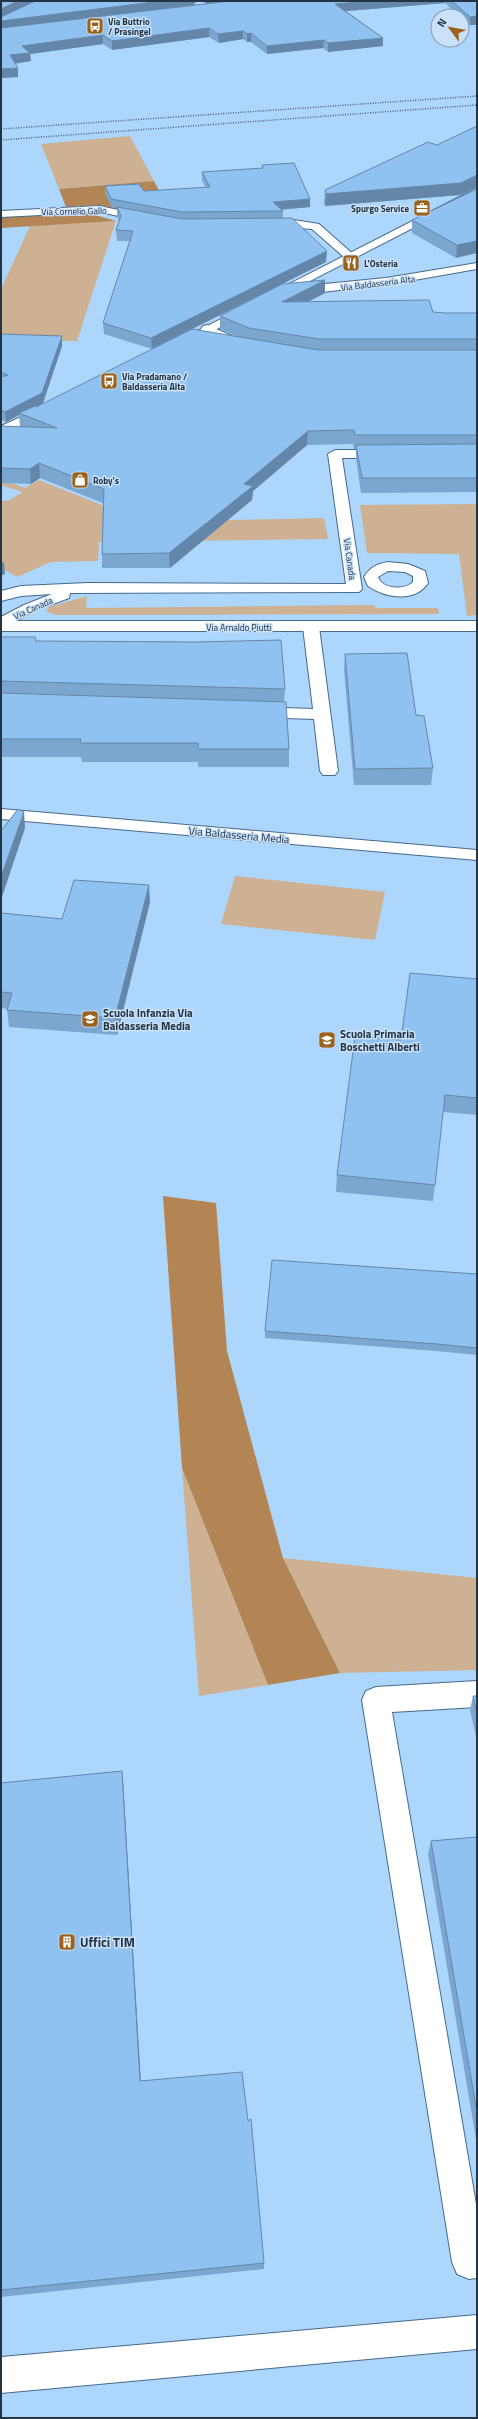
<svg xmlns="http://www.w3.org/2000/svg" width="478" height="2419" font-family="'Titillium Web',sans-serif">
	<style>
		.green { fill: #ceb193 }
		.forest { fill: #b38554 }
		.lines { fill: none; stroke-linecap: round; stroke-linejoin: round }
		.service-casing { stroke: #456a8c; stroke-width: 2 }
		.minor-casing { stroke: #456a8c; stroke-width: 2 }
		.tertiary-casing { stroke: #456a8c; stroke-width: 2 }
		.service { fill: #fff; fill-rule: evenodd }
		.minor { fill: #fff; fill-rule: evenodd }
		.tertiary { fill: #fff; fill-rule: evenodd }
		.rail { stroke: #4d657b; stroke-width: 1.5; stroke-dasharray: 1 1.5; stroke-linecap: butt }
		.wall { fill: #7ba6cf }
		.shaded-wall { fill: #6487a9 }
		.building { fill: #8fc1f1; stroke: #6487a9 }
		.labels { text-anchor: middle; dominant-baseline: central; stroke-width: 3; stroke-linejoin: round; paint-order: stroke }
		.far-poi-label { font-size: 9px; font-weight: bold; fill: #243443; stroke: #c9e1f9; text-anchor: start }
		.far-street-label { font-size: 9px; fill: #243443; stroke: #c9e1f9 }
		.street-label { font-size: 11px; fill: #243443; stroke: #c9e1f9 }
		.poi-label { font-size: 11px; font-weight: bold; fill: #243443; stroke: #c9e1f9; text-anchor: start }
		.near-poi-label { font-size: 13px; font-weight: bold; fill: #243443; stroke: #c9e1f9; text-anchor: start }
	</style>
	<rect width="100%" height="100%" fill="#add6fc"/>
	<!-- green -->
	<path class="green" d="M130 136 154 181 59 189 41 144Z
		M116 221 77 341 7 340 1 354V289L30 226Z
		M1 479 25 488 39 480 127 515V522L324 518 328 539 99 542 98 561 51 562 17 577 1 568V501L10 500 22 492 1 485Z
		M477 504V615L467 616 459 554 367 553 360 505Z
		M87 596 86 608 374 605 375 608H438L439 614 55 615 46 611 49 607Z
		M235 876 385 892 375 940 221 924Z
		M182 1468 268 1685 199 1696Z
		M283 1558 477 1578V1670L340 1673Z"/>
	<!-- forest -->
	<path class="forest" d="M154 181 164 200 135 213 101 205 66 207 59 189Z
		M88 213 116 221 1 228V217Z
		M163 1196 216 1203 227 1351 283 1558 340 1673 268 1685 182 1468Z"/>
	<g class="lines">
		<!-- service casing -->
		<g class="service-casing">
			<path id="service" d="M388 562 408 564 425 571 428 583C415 603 385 598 368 586L364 577C370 567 377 564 388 562ZM388 571 405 572 413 576V582C405 590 383 590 378 577Z
				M311 622 319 627 338 771 335 775H323L320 771 314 719 256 717 250 715 248 712 250 709 256 707 313 709 303 627Z
				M477 1681V1707L392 1712 477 2210V2278L469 2279 457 2274 452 2262 362 1700 366 1691 376 1687Z
				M477 2315V2349L1 2393V2357Z"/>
		</g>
		<!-- minor casing -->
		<g class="minor-casing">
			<path id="minor" d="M100 206 150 217 151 219 146 222 100 212 1 217V211Z
				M266 220H294L319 224 355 256 353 258H345L312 229 262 225 261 223Z
				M477 263V269L386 285 294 295 288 291 294 287 386 278Z
				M207 325 248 343 250 346 248 349H240L203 332 201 329 203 326Z
				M335 450H386L393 454 386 458H342L362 589 359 592 70 593 69 598 34 611 16 621H477V631H1V617L24 605 52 594 21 596 1 601V591L21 586 88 583 346 584 328 454Z
				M1 809 477 850V860L1 819Z"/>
		</g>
		<!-- tertiary casing -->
		<g class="tertiary-casing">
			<path id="tertiary" d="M477 188V195L180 348 176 349 170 345Z
				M47 405 54 409 52 412 1 435V426Z"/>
		</g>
		<!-- service -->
		<use href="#service" class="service"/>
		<!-- minor -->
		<use href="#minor" class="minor"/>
		<!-- tertiary -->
		<use href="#tertiary" class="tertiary"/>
		<!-- rail -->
		<path class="rail" d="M1 129 477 96
			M1 140 477 105"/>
	</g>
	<!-- wall -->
	<path class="wall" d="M1 1H196L194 5 205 4V1H229L216 3 230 1H477V25H470L462 18V16H459L445 3 346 11 383 38V46L328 52 323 48 267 54 251 42H247L243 39 219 43 209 37 112 50 103 44 30 54 31 61 15 64 18 68V77L1 78Z
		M437 145 460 195 325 206 324 203 325 190Z
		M262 165 310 199V207L281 210 283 211V218L326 262 152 349 104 334 103 323 130 241H117L116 230 119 221 117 217V208L112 207 105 194V186L144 191 206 188 202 180V172L262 169Z
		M477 189 456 258 412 233V220Z
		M325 293 308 302 445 313H477V492L361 493 356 459V449H354L353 444 307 445 253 491 252 500 170 568H102V554L103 503 40 478 31 484 1 483V426L20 427 19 415 6 422 1 420V334L62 336V346L43 403 37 407 239 337 220 329V316Z
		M1 637 36 641 285 689 284 702 289 749V767H198V762H82L81 757H1Z
		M345 654 416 715 433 768 431 785H354L344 670Z
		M150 902 117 1035 9 1027 7 1009 1 1008V913L62 919Z
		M477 979V1115L443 1112 433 1201 336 1192 337 1175 401 1040Z
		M477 1274V1355L436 1351 265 1338V1331Z
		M473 1696H477V1741L470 1710Z
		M122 1771 123 1781 141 2081 264 2263V2269L1 2297V1783Z
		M477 1837V2145L428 1854 431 1841Z"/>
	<!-- shaded-wall -->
	<path class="shaded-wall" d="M18 1H37L1 17V9Z
		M162 1H196L194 5 1 29V21Z
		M205 1H229L205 4Z
		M369 1H445V3L335 12V4Z
		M477 16V25H470V17Z
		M209 28V37L112 50V41Z
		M243 31V39L219 43 218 34Z
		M251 33V42H247V34Z
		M103 35V44L30 54 31 61 11 64 10 55 22 46Z
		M383 38V46L328 52V43Z
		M324 40 323 48 267 54V46Z
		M18 68V77L1 78V69Z
		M477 175V187L460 195 325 206 326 194Z
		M310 199V207L273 210V202Z
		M477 241V253L456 258 457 245Z
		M327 251 326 262 152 349 151 338Z
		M325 280V293L282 315V302Z
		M62 336V346L43 403 37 406 38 419 37 421 36 407 19 413V415L6 422 5 412Z
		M308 431 307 445 253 491 252 500 170 568 169 553 244 484Z
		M39 463 40 478 31 484 30 469Z
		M4 563 5 574 1 576V565Z
		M24 812 25 828 1 900V877Z
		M149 885 150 902 117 1035 115 1018Z
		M122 1771 123 1781 141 2090 140 2081Z"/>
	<!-- building -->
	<path class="building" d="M1 1H18L1 9Z
		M35 1H162L1 21V17Z
		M230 1H369L335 4 383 38 328 43 324 40 267 46 251 33 247 34 243 31 218 34 209 28 112 41 103 35 22 46 30 53 10 55 18 68 1 69V28Z
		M452 1H477V16L470 17Z
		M477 126V175L461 183 326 194 325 190 428 142 437 145Z
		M294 163 310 199 273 202 283 211 182 212 111 199 105 186 139 184 144 191 210 187 202 172 263 168 262 165Z
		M477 189V241L457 245 412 220Z
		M117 207 182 219 292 218 327 251 151 338 103 323 133 231 116 230 121 216Z
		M325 280 282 302 429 300 433 312 445 313H477V339H319L249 328 220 316 282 284Z
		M192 329 318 350H477V435H355L354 430 308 431 244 484 253 486 169 553 102 554 104 489 39 463 30 469 1 468V426L57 428 19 413 37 405 36 407Z
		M1 334 62 336 42 393 5 412 1 410V377L8 375 1 372Z
		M477 444V478H362L356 445Z
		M1 562 4 563 1 565Z
		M1 637H35L36 641 196 642 281 640 285 689 1 681Z
		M407 653 416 715 424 716 433 768 355 769 345 654Z
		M1 693 286 702 289 749H198V743H80L81 739H1Z
		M18 809 24 812 1 877V831Z
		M74 880 149 885 115 1018 7 1010 12 993 1 992V913L62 919Z
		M410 973 477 979V1098L445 1095 435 1185 337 1175 355 1036 401 1040Z
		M272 1260 477 1274V1348L437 1344 265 1331Z
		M473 1696H477V1713Z
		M122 1771 140 2081 242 2072 248 2121 251 2119 264 2263 1 2290V1783Z
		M477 1837V2113L431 1841Z"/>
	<!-- icons -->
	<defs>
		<g id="bus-square" transform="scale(0.9)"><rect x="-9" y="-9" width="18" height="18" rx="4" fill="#9a621d" stroke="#c9e1f9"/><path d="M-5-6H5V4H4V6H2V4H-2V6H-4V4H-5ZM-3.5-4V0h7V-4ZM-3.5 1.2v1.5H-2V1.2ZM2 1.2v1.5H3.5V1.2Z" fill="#fff"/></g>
		<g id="office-square" transform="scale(0.9)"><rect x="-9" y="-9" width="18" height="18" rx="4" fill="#9a621d" stroke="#c9e1f9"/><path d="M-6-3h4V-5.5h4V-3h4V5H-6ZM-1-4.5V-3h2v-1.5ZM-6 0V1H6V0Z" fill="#fff"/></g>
		<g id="restaurant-square" transform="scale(0.9)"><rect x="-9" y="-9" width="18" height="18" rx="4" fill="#9a621d" stroke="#c9e1f9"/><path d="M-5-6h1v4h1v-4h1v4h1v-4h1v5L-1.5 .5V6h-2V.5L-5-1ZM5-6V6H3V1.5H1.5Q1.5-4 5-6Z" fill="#fff"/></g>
		<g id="shop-square" transform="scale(0.9)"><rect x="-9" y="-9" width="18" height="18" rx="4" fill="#9a621d" stroke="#c9e1f9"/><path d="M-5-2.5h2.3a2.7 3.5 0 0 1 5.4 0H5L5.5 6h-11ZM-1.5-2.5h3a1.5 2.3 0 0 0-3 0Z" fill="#fff"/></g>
		<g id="school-square" transform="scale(0.9)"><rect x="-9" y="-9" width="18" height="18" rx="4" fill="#9a621d" stroke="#c9e1f9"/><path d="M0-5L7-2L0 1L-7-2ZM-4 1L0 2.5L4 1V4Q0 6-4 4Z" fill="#fff"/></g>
		<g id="building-square" transform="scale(0.9)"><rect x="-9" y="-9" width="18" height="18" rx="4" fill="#9a621d" stroke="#c9e1f9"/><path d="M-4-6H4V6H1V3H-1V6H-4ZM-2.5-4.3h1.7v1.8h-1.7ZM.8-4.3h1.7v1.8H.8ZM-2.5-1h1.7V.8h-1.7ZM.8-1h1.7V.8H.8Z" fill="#fff"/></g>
	</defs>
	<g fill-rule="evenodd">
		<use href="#bus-square" x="95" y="26"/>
		<use href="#office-square" x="422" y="208"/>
		<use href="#restaurant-square" x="351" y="263"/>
		<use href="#bus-square" x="109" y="381"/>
		<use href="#shop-square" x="80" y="480"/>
		<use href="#school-square" x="90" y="1019"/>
		<use href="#school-square" x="327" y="1040"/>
		<use href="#building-square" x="67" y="1942"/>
	</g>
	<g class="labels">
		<!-- far-poi labels -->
		<g class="far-poi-label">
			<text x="108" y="21">Via Buttrio<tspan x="108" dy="10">/ Prasingel</tspan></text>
			<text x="409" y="208" text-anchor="end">Spurgo Service</text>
			<text x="364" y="263">L'Osteria</text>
			<text x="122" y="376">Via Pradamano /<tspan x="122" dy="10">Baldasseria Alta</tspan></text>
			<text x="93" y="480">Roby's</text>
		</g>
		<!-- far-street labels -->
		<g class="far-street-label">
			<text transform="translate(74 211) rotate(-1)">Via Cornelio Gallo</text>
			<text transform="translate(378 283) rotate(-7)">Via Baldasseria Alta</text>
			<text transform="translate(350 559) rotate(82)">Via Canada</text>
			<text transform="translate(33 608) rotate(-24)">Via Canada</text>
			<text x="239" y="627">Via Arnaldo Piutti</text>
		</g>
		<!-- street labels -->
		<g class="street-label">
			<text transform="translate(239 835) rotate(5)">Via Baldasseria Media</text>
		</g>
		<!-- poi labels -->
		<g class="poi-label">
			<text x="103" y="1013">Scuola Infanzia Via<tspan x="103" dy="13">Baldasseria Media</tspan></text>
			<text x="340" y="1034">Scuola Primaria<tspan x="340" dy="13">Boschetti Alberti</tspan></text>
		</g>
		<!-- near-poi labels -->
		<g class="near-poi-label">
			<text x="80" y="1942">Uffici TIM</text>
		</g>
	</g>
	<!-- border -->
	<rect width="478" height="2419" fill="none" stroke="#243443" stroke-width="4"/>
	<!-- north arrow -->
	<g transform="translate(450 28) rotate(302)"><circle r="19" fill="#c9e1f9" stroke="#879cb0"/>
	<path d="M0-3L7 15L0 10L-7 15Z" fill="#9a621d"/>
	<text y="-6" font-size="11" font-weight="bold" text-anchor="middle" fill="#243443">N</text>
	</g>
</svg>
